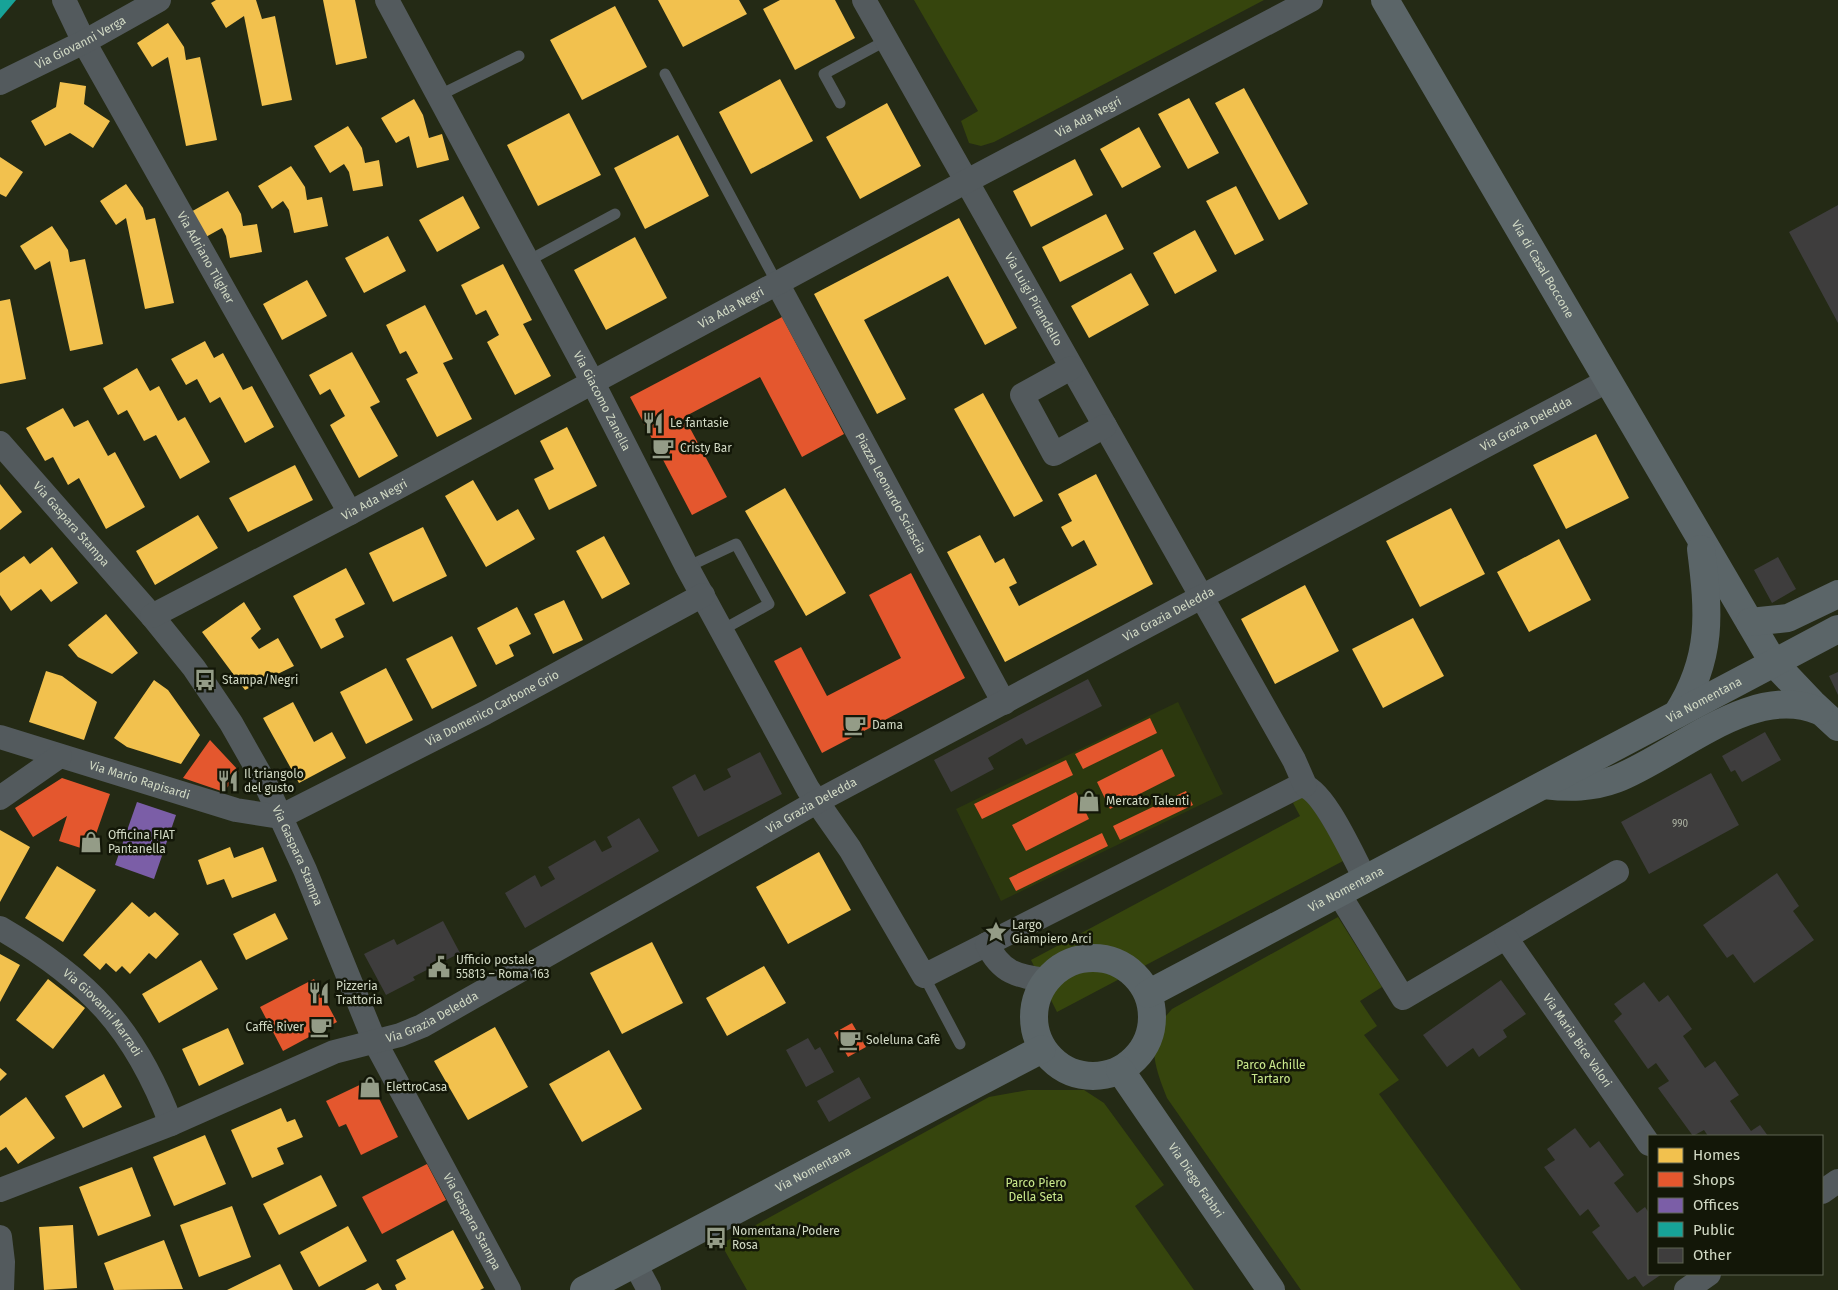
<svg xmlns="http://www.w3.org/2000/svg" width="1838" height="1290" font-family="'Fira Sans',sans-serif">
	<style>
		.built { fill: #2c380e }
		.green { fill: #36450d }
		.homes { fill: #f2c14e }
		.shops { fill: #e4572e }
		.offices { fill: #7b5ea7 }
		.public { fill: #17a398 }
		.building { fill: #3e3d3d }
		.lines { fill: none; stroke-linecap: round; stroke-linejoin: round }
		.lane { stroke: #535a5d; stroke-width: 11 }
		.street { stroke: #535a5d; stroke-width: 24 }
		.secondary { stroke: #5b6568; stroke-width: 28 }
		.labels { text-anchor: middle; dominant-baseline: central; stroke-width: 5; stroke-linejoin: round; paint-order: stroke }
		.number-label { font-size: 10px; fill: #acb2a2 }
		.street-label { font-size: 12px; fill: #d1d9c4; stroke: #131708 }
		.poi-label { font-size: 12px; fill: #d1d9c4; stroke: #131708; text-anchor: start }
		.park-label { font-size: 12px; fill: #cae98c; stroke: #131708 }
	</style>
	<rect width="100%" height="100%" fill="#242a15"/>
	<!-- built -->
	<path class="built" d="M1178 702 1223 794 1001 901 956 809Z"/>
	<!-- green -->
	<path class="green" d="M914 0H1264L994 142 981 146 969 143 961 121 978 111Z
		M1305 795 1345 860 1057 1012 1031 960 1300 816 1293 803Z
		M1338 917 1382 987 1360 1001 1377 1026 1364 1035 1399 1080 1379 1094 1521 1290H1301L1167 1098C1159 1077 1148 1052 1158 1029 1160 1022 1167 1015 1172 1009Z
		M1028 1090H1084L1104 1103 1164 1185 1135 1206 1194 1290H747L721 1244 989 1097Z"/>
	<!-- homes -->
	<path class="homes" d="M216 0H256L262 19 275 16 292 100 262 106 244 16 226 28 211 3Z
		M323 0H355L367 58 336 65Z
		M658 0H739L747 14 683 47Z
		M780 0H835L855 38 795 70 763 9Z
		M615 6 647 67 582 100 550 40Z
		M168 23 184 47 186 60 200 57 217 140 186 146 168 57 152 67 137 43Z
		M780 79 813 141 751 174 719 112Z
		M60 82 86 86 84 104 110 121 93 148 70 133 45 146 31 121 56 107Z
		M1244 88 1308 204 1279 220 1215 103Z
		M1189 98 1219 153 1188 169 1158 114Z
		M414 99 423 115 429 138 442 134 449 160 417 168 409 136 396 143 381 118Z
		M887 103 921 166 860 199 826 137Z
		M569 113 601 175 538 206 507 145Z
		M348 126 362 148 365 163 379 160 383 186 353 191 349 172 344 164 330 173 314 146Z
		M1139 127 1161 167 1122 188 1100 149Z
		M678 135 709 196 645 229 614 168Z
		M0 157 23 172 6 197 0 194Z
		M1075 159 1093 195 1031 227 1013 191Z
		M291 166 305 187 307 200 322 197 328 226 294 233 289 210 283 201 272 209 258 186Z
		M126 184 143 208 146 220 155 218 174 303 145 309 126 218 116 225 100 201Z
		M1236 186 1264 240 1235 255 1206 201Z
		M228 191 241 214 243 226 257 224 262 252 230 258 226 236 222 228 204 238 189 213Z
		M463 196 480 228 437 252 419 220Z
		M1106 214 1124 249 1060 282 1042 247Z
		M959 218 1017 328 985 345 948 276 864 320 906 399 877 414 814 294Z
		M52 226 68 250 70 262 85 259 103 344 70 351 50 261 35 270 20 246Z
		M1195 230 1217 271 1175 294 1153 253Z
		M388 236 406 271 364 293 345 258Z
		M635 237 667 298 606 330 574 270Z
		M503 264 532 320 523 324 551 376 515 395 487 342 499 335 486 310 476 315 461 285Z
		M1131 273 1149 305 1089 338 1071 306Z
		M307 280 327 316 282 340 263 304Z
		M10 299 26 379 0 384V301Z
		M425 305 453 359 443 363 472 419 437 437 406 379 418 373 406 351 400 354 386 325Z
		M205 341 214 358 223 353 243 390 252 386 274 427 245 443 220 397 210 403 197 379 186 385 171 359Z
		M352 352 380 402 370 407 398 456 359 478 330 425 345 416 330 389 320 395 309 375Z
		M137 368 150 391 159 386 178 421 185 417 210 462 180 479 156 435 144 441 127 410 118 415 103 388Z
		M983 393 1043 501 1014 517 954 409Z
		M63 408 74 427 88 420 108 456 115 452 145 507 106 529 79 478 68 485 53 457 45 461 26 428Z
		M567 427 597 486 549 510 534 479 554 469 540 441Z
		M1596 434 1629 498 1566 529 1533 465Z
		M295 465 313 500 248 532 229 498Z
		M1096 474 1153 584 1005 662 947 552 980 535 995 563 1004 558 1017 583 1009 587 1019 606 1097 565 1084 540 1072 547 1061 527 1072 521 1058 494Z
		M473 480 497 521 518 509 535 539 486 567 445 496Z
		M0 484 22 512 0 530Z
		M785 488 846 593 806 616 745 511Z
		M1451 508 1485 574 1420 607 1386 541Z
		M198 515 218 548 155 585 136 551Z
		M423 527 447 576 393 602 369 553Z
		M604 536 630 584 602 599 576 551Z
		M1559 539 1591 600 1529 632 1497 572Z
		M52 547 78 583 51 602 41 589 11 611 0 595V573L24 556 30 564Z
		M346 568 365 604 335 619 344 637 321 649 293 596Z
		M1305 585 1339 651 1275 684 1241 619Z
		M564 600 583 640 553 654 534 614Z
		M244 602 261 629 251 638 259 649 278 638 294 666 245 690 202 632Z
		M517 607 531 634 509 645 514 656 496 665 477 628Z
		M106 614 138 653 112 674 78 657 68 645Z
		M1413 618 1444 676 1383 708 1352 649Z
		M452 636 477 686 432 709 406 659Z
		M386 668 413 720 366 744 340 692Z
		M46 671 62 676 97 702 84 740 29 722Z
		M154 680 168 690 200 735 181 764 127 747 114 738Z
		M293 702 314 742 332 732 346 758 299 783 263 718Z
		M0 830 30 847 0 902Z
		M230 847 234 858 263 847 277 881 232 898 224 879 207 885 198 860Z
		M819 852 851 910 788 944 756 887Z
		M57 866 96 890 63 942 25 918Z
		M132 902 149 917 155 912 179 934 156 959 149 953 130 974 122 966 116 972 106 963 100 970 83 955Z
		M275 913 288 939 246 960 233 934Z
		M652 942 683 1003 622 1034 590 973Z
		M0 954 20 965 0 1002Z
		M201 960 218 989 159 1023 142 994Z
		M764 966 786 1003 727 1036 706 998Z
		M48 979 85 1008 53 1049 16 1020Z
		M495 1027 528 1087 468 1120 434 1061Z
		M228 1028 244 1064 199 1086 182 1049Z
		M609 1050 642 1109 582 1142 549 1084Z
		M0 1068 7 1074 0 1081Z
		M104 1074 122 1107 83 1128 65 1096Z
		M26 1097 55 1138 18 1164 6 1147 0 1151V1116Z
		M281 1108 287 1122 295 1119 303 1137 277 1148 284 1164 252 1178 231 1130Z
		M205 1135 226 1184 174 1206 153 1157Z
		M132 1167 151 1216 98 1236 79 1187Z
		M321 1175 337 1206 279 1235 263 1204Z
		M232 1206 251 1257 199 1277 180 1225Z
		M73 1225 77 1288 44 1290 39 1227Z
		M348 1226 367 1261 319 1287 300 1252Z
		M453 1230 484 1288 480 1290H397L395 1285 406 1279 396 1260Z
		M164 1240 183 1289 114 1290 104 1263Z
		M280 1264 293 1290H227Z
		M378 1283 382 1290H365Z"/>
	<!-- shops -->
	<path class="shops" d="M782 317 844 434 802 457 760 377 684 417 727 497 692 515 630 397Z
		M911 573 965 678 822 753 774 661 801 647 827 696 901 658 869 595Z
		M1150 718 1157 733 1083 769 1075 754Z
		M210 740 239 771 224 792 183 778Z
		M1162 749 1175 776 1110 809 1097 782Z
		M1066 760 1073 775 982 819 974 804Z
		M62 778 110 794 90 851 59 841 67 816 33 837 15 808Z
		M1186 791 1193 805 1120 840 1113 826Z
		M1076 792 1089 819 1026 851 1012 825Z
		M1102 833 1108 846 1016 891 1009 878Z
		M314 979 337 1022 283 1051 260 1007Z
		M852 1023 866 1047 848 1057 834 1033Z
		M370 1080 398 1137 361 1155 346 1124 339 1127 326 1101Z
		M427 1164 446 1200 382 1234 362 1197Z"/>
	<!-- offices -->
	<path class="offices" d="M137 802 176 815 154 879 115 865Z"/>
	<!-- public -->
	<path class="public" d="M0 0H16L0 19Z"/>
	<!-- building -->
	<path class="building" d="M1838 205V323L1789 232Z
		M1778 557 1796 589 1772 603 1754 570Z
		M1838 672V695L1829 676Z
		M1088 679 1102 706 1026 745 1022 738 988 758 994 769 951 792 934 760Z
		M1765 732 1781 760 1742 782 1735 770 1731 772 1722 756Z
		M760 752 782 794 698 837 672 787 695 774 704 791 731 777 727 769Z
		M1711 773 1739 825 1649 874 1621 822Z
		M639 818 659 851 525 928 505 893 535 875 541 887 555 879 548 867 595 840 602 852 612 847 607 837Z
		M1777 873 1799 906 1793 911 1814 940 1754 983 1733 954 1727 958 1703 925Z
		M443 921 460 953 413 977 415 980 386 995 364 954 394 939 397 945Z
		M1501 980 1526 1014 1503 1030 1507 1037 1479 1057 1473 1048 1447 1067 1423 1035Z
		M1644 982 1659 1002 1668 995 1692 1029 1683 1036 1705 1068 1715 1061 1739 1095 1730 1101 1751 1131 1760 1125 1768 1136H1708L1704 1130 1693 1136 1658 1088 1669 1081 1656 1063 1648 1069 1614 1021 1622 1014 1614 1004Z
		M808 1038 815 1050 820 1047 834 1072 806 1087 786 1050Z
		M859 1077 871 1098 829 1122 817 1101Z
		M1575 1128 1590 1148 1599 1141 1624 1175 1614 1183 1637 1213 1645 1207 1649 1213V1274H1662L1643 1287 1635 1276 1628 1280 1592 1232 1600 1226 1588 1209 1580 1216 1544 1167 1555 1160 1547 1149Z"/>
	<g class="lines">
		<!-- lane -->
		<path class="lane" d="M665 74 777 283
			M438 96 519 56
			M840 103 824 74 887 40
			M526 262 615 214
			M687 567 736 544 769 604 722 630
			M924 976 960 1044"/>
		<!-- street -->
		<g class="street">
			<path id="s1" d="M64 0 84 42 350 513"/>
			<path id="s2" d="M387 0 592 381 687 567 808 789 850 849 924 976 1301 785C1324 788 1354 859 1366 880"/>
			<path id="s3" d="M864 0 1294 760 1305 785"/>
			<path id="s4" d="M0 83 84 42 159 0"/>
			<path id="s5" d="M777 283 1004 703"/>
			<path d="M1071 368 1022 395 1054 454 1105 426"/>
			<path id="s6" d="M0 443 152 616 194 668 231 723 265 783 305 870 374 1040 509 1290"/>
			<path id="s7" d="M152 616 350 513 967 181 1311 0"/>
			<path id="s8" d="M0 737 236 810 280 817 485 713 703 595"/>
			<path d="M0 798 60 756"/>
			<path d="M1339 894 1403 998 1617 872"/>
			<path id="s9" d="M0 928C88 979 135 1028 171 1124"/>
			<path id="s10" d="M1506 938 1649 1144"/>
			<path d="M987 944C1001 973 1017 976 1046 980"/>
			<path id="s11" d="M0 1190 171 1124 334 1052 400 1035 422 1026 818 801 1607 381"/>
			<path d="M1822 1192 1838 1181"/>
			<path d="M0 1237 3 1262 2 1290"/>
			<path d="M635 1264 649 1290"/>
			<path d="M1686 1290 1709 1274"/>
		</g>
		<!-- secondary -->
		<g class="secondary">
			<path id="s12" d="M1385 0 1773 662 1812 703 1838 727"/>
			<path d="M1750 622 1788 618 1838 594"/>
			<path d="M1677 714C1713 658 1709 612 1701 549"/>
			<path d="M1544 785C1569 788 1592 788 1616 779 1676 756 1752 682 1819 711"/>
			<circle cx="1093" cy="1017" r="59"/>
			<path id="s13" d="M1148 994 1838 629"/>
			<path id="s14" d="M1120 1070 1271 1290"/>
			<path id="s15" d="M584 1290 1042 1049"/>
		</g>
	</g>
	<!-- icons -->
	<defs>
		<g id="restaurant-bare" transform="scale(1.725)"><path d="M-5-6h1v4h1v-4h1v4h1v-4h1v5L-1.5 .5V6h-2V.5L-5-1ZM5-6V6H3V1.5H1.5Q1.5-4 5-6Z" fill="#949c87" stroke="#131708" stroke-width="2.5" paint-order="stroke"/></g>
		<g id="cafe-bare" transform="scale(1.725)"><path d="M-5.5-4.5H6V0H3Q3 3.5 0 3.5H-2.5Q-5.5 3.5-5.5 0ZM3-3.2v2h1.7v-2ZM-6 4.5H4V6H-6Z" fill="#949c87" stroke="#131708" stroke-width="2.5" paint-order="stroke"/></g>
		<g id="bus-bare" transform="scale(1.725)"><path d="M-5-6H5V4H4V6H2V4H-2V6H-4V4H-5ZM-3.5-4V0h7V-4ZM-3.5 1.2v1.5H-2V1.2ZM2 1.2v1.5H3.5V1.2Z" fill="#949c87" stroke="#131708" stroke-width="2.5" paint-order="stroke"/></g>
		<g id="shop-bare" transform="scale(1.725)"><path d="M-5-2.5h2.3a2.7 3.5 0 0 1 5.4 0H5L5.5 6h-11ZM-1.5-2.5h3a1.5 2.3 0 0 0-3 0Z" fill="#949c87" stroke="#131708" stroke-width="2.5" paint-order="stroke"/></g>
		<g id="sight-bare" transform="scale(1.725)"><path d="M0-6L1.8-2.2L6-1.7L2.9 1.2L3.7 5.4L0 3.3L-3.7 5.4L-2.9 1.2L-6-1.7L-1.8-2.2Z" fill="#949c87" stroke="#131708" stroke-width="2.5" paint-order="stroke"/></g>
		<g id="civic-bare" transform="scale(1.725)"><path d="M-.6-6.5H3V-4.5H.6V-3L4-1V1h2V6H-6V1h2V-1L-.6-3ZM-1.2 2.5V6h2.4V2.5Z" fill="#949c87" stroke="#131708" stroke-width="2.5" paint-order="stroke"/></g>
	</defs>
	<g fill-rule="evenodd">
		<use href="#restaurant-bare" x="653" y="423"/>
		<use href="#cafe-bare" x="663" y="448"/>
		<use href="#bus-bare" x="205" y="680"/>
		<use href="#cafe-bare" x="855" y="725"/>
		<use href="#restaurant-bare" x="228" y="781"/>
		<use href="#shop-bare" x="1089" y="801"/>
		<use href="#shop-bare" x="91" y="842"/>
		<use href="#sight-bare" x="996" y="932"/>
		<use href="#civic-bare" x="439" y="967"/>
		<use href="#restaurant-bare" x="319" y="993"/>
		<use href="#cafe-bare" x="321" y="1027"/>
		<use href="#cafe-bare" x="850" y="1040"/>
		<use href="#shop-bare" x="370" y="1087"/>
		<use href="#bus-bare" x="716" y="1238"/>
	</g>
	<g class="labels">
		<!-- number labels -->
		<g class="number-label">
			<text x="1680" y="824">990</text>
		</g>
		<!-- street labels -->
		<g class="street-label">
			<text stroke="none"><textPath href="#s4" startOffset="90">Via Giovanni Verga</textPath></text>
			<text stroke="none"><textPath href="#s7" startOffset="1061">Via Ada Negri</textPath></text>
			<text stroke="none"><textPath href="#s1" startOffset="294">Via Adriano Tilgher</textPath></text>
			<text stroke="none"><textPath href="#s12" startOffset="312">Via di Casal Boccone</textPath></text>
			<text stroke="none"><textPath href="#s3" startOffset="344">Via Luigi Pirandello</textPath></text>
			<text stroke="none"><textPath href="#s7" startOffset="656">Via Ada Negri</textPath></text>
			<text stroke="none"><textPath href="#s2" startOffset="455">Via Giacomo Zanella</textPath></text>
			<text stroke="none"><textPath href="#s11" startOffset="1711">Via Grazia Deledda</textPath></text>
			<text stroke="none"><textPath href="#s5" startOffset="239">Piazza Leonardo Sciascia</textPath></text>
			<text stroke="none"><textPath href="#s7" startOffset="251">Via Ada Negri</textPath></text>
			<text stroke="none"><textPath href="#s6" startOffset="108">Via Gaspara Stampa</textPath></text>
			<text stroke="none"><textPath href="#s11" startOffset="1306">Via Grazia Deledda</textPath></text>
			<text stroke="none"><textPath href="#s13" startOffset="629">Via Nomentana</textPath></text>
			<text stroke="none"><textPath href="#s8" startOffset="530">Via Domenico Carbone Grio</textPath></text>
			<text stroke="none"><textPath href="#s8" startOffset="146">Via Mario Rapisardi</textPath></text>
			<text stroke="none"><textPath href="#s11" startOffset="901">Via Grazia Deledda</textPath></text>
			<text stroke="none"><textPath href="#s6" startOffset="512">Via Gaspara Stampa</textPath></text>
			<text stroke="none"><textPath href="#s13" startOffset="224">Via Nomentana</textPath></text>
			<text stroke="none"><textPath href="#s9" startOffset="134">Via Giovanni Marradi</textPath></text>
			<text stroke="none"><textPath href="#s11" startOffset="466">Via Grazia Deledda</textPath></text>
			<text stroke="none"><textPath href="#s10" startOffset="125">Via Maria Bice Valori</textPath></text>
			<text stroke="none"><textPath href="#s15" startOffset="259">Via Nomentana</textPath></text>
			<text stroke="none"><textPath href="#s14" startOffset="134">Via Diego Fabbri</textPath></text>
			<text stroke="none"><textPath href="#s6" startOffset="918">Via Gaspara Stampa</textPath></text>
		</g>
		<!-- poi labels -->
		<g class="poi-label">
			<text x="670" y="423">Le fantasie</text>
			<text x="680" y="448">Cristy Bar</text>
			<text x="222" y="680">Stampa/Negri</text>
			<text x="872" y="725">Dama</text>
			<text x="244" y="774">Il triangolo<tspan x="244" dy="14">del gusto</tspan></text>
			<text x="1106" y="801">Mercato Talenti</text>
			<text x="108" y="835">Officina FIAT<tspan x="108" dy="14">Pantanella</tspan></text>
			<text x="1012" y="925">Largo<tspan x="1012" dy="14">Giampiero Arci</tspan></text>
			<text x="456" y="960">Ufficio postale<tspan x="456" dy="14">55813 – Roma 163</tspan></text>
			<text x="336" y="986">Pizzeria<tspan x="336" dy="14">Trattoria</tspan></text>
			<text x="304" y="1027" text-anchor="end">Caffè River</text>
			<text x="866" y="1040">Soleluna Cafè</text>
			<text x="386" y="1087">ElettroCasa</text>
			<text x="732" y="1231">Nomentana/Podere<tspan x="732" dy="14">Rosa</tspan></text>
		</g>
		<!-- park labels -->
		<g class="park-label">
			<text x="1271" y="1065">Parco Achille<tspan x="1271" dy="14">Tartaro</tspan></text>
			<text x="1036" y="1183">Parco Piero<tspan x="1036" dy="14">Della Seta</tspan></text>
		</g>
	</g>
	<!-- legend -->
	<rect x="1648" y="1135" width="175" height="140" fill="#131708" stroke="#5f6553"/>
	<rect x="1658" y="1148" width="25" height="15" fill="#f2c14e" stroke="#5f6553"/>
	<text x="1693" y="1160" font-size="15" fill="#d1d9c4">Homes</text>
	<rect x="1658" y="1172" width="25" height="15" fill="#e4572e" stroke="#5f6553"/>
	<text x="1693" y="1185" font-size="15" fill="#d1d9c4">Shops</text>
	<rect x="1658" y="1198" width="25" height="15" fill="#7b5ea7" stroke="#5f6553"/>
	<text x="1693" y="1210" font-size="15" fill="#d1d9c4">Offices</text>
	<rect x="1658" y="1222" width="25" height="15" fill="#17a398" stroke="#5f6553"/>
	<text x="1693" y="1235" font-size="15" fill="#d1d9c4">Public</text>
	<rect x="1658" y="1248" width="25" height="15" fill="#3e3d3d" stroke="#5f6553"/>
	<text x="1693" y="1260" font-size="15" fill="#d1d9c4">Other</text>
</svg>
